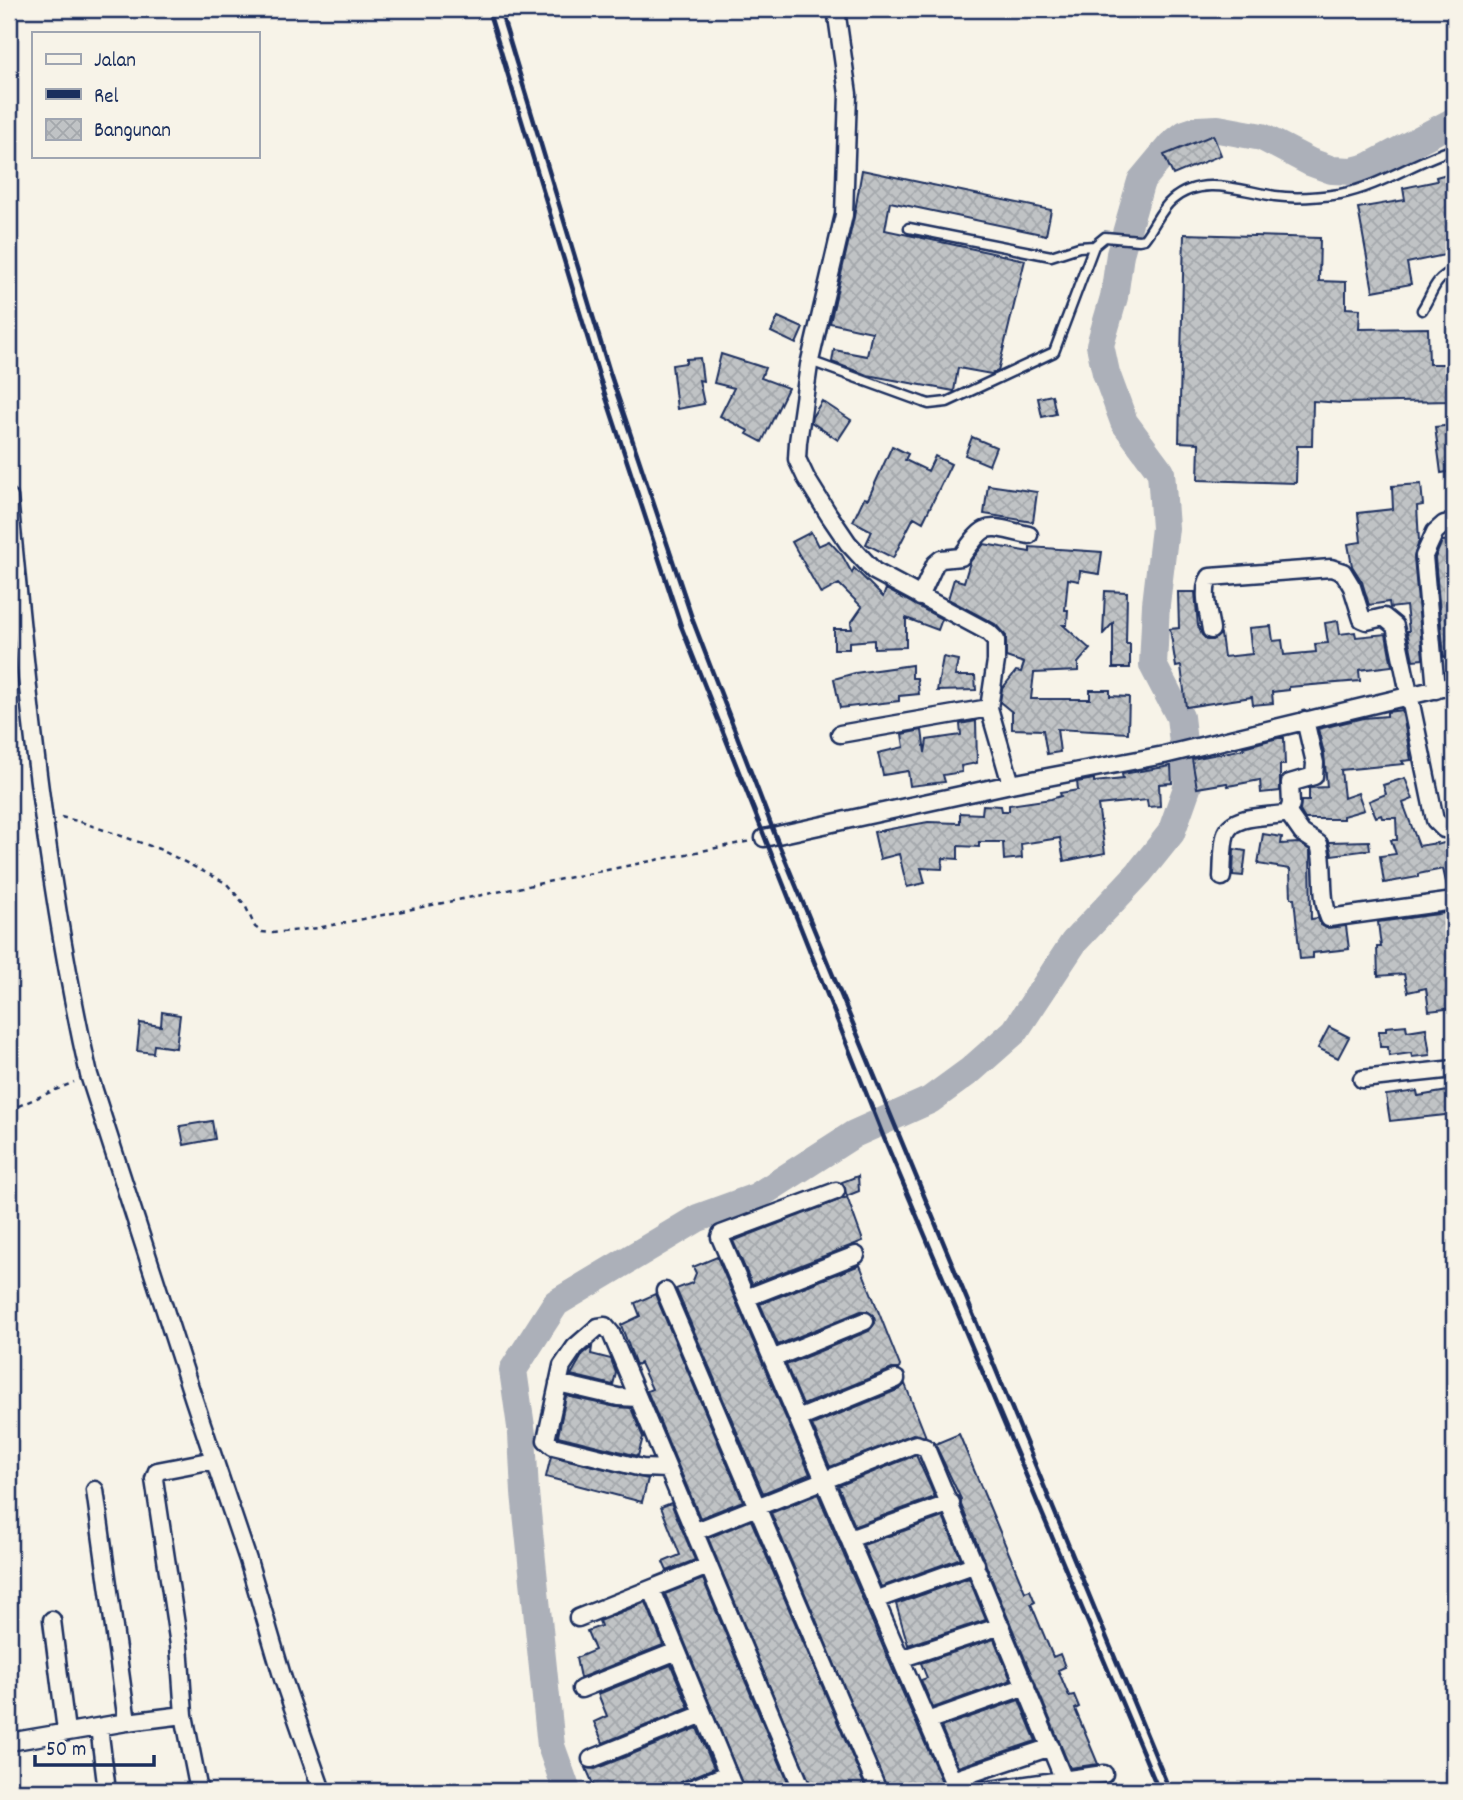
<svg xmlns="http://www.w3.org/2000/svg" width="1463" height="1800" font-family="Dekko,sans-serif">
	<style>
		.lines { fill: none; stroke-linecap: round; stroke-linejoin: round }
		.river { stroke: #acb0b9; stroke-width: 28 }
		.building { fill: url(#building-cross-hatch); stroke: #1b2f5e; stroke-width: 2 }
		.service-casing { stroke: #1b2f5e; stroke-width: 13 }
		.minor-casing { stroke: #1b2f5e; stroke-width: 21 }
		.path { stroke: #1b2f5e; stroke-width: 2.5; stroke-dasharray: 5 5; stroke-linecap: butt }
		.service { stroke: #f7f3e8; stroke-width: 8 }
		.minor { stroke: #f7f3e8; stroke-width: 16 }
		.rail { stroke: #1b2f5e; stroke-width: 4.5 }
	</style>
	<defs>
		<pattern id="building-cross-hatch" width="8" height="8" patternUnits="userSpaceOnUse" patternTransform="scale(1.75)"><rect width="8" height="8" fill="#c0c3c5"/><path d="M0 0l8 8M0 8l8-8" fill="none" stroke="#a4a8ac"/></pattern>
	</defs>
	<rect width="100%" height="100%" fill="#f7f3e8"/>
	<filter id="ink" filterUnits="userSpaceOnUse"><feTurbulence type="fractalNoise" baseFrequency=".0143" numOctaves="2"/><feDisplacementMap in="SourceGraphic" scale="14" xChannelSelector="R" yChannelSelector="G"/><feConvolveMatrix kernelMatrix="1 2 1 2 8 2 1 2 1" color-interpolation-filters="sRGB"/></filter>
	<g filter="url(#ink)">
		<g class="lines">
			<!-- river -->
			<path class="river" d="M567 1791 551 1746 525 1493 522 1434 513 1370 556 1303 698 1218 756 1197 854 1134 930 1100 971 1070 1015 1031 1074 942 1139 873 1171 833 1188 785 1180 717 1153 665 1156 604 1165 528 1161 472 1124 422 1106 373 1100 345 1114 297 1120 254 1141 181 1171 145 1185 134 1197 130 1218 129 1262 137 1310 162 1332 170 1352 171 1368 167 1454 121"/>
		</g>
		<!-- building -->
		<path class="building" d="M1213 135 1221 155 1173 175 1164 155Z
			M862 170 1051 210 1046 235 890 202 885 230 1025 260 998 371 991 374 958 368 954 391 867 375 832 362 834 350 867 356 872 332 830 323 854 217Z
			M1454 172V253L1407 263 1411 284 1373 291 1358 208 1405 200 1403 188 1437 181 1436 177Z
			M1184 234 1320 238 1319 281 1346 282V308L1360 309 1359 329 1428 328 1429 364H1451L1452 401 1342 403 1313 401 1312 446H1297L1296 483 1198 480 1199 443 1179 442Z
			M778 317 803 328 796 344 771 332Z
			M721 354 765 368 761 378 788 388 762 442 747 434 749 431 720 416 734 388 714 383Z
			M700 358 703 381 699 380 704 404 677 409 672 365 686 363V359Z
			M1052 395 1056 414 1042 417 1038 398Z
			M822 401 851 420 838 440 811 422 812 417Z
			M1454 425V471L1441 473 1435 427Z
			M972 437 996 447 989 465 965 455Z
			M892 446 908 454 905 460 928 471 935 456 951 464 923 522 914 517 893 558 866 544 872 531 853 521 864 498 868 499Z
			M1421 484 1423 505 1417 506 1419 541 1414 557 1423 659 1413 660 1407 631H1409L1406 606 1390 608 1389 602 1369 605 1362 582 1352 566 1348 544 1361 542 1358 513 1393 509 1392 486Z
			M988 485 1037 492 1033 522 984 514Z
			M811 532 818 546 829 541 842 555 852 573 854 568 883 597 886 589 942 619 938 630 906 618V647L874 648V640L849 642V649H834V629H852L851 623 862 607 839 584 821 594 792 542Z
			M1452 540 1454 559V655L1444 657 1435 558 1442 541Z
			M984 544 1030 552V547L1102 552 1099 574 1080 571 1079 581 1068 579 1065 610H1068L1067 625H1063L1090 649 1078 663V671L1034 673 1031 699H1090V690H1110V696L1129 697 1128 733 1057 729 1060 752 1047 754 1043 730 1012 729V712L1000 702 1002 689 1016 671 1021 672 1024 663 1006 657V636L995 624 948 599 954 579 964 582 970 562Z
			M1105 591 1127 592 1126 644H1130V668H1113V623L1103 634Z
			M1178 592H1195L1198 626 1202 635 1207 640H1212L1221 634 1224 657 1252 654 1249 628 1271 626 1273 641 1282 640 1284 655 1316 652 1315 644 1328 643 1325 623 1338 621 1340 634 1355 632 1356 637 1386 634 1392 666 1359 670 1360 681 1289 687V690L1272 692 1273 703 1253 705 1252 697 1186 707 1181 666 1176 667 1170 629 1179 628Z
			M943 657 958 660 955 676H975L976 690 937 691Z
			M912 665V678H917L919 694 899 696V701L840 708 834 679 855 673Z
			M1402 710 1411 760 1402 761 1404 764 1341 770 1344 798 1358 793 1364 810 1343 816V819H1305L1300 811 1301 801H1309V788L1327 787 1324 753 1318 729 1363 718 1387 716V712Z
			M976 721 977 763 961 766 962 772 943 775 945 782 910 786 908 771 883 775 878 753 904 747 902 734 922 730 925 753 927 740 961 735 960 724Z
			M1278 738H1284L1285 765H1280V791L1261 793 1260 780 1228 786 1227 783 1197 788 1192 759 1244 749 1243 747Z
			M1171 766 1172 783 1159 784 1160 806 1148 807 1147 800 1098 805 1105 853 1064 861 1060 838 1021 844 1022 858 1004 860 1003 842H979V847L958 846V859L943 858 942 869 921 868 925 883 907 887 899 854 880 859 874 832 928 822 960 823V813L982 814 983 805 1001 806 1002 811H1009V805L1051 799 1061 796 1060 793 1078 790 1077 782 1094 779V782L1123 779 1122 774Z
			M1405 778 1413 799 1403 803 1419 846 1437 843V845L1454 840V891H1448L1443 869 1418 874V877L1384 883 1380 856 1396 854 1391 840H1397L1396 818H1382L1381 815 1376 817 1369 801 1386 794 1383 785Z
			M1263 834 1282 837 1281 844 1299 843 1310 850 1311 919 1318 918 1321 925 1326 928 1346 926 1349 949 1313 953V958L1300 959 1294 898H1291L1290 869 1258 864Z
			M1369 841 1370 850 1332 855 1329 842Z
			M1234 849 1246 851 1243 876 1233 875Z
			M1453 912 1454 1008 1429 1011 1426 988 1408 992 1404 974 1378 976 1377 947H1381L1378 922Z
			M162 1012 180 1015 176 1048 154 1045 153 1053 137 1051 140 1023 161 1026Z
			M1406 1025 1407 1031 1426 1028 1430 1055 1412 1057 1411 1053 1389 1056 1388 1047H1380L1379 1031H1386V1027Z
			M1329 1027 1349 1037 1338 1058 1318 1048Z
			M1454 1090V1114L1390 1121 1386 1095 1417 1091 1418 1096Z
			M212 1121 215 1139 184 1145 180 1126Z
			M858 1176 859 1191 847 1196 842 1182Z
			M847 1197 863 1241 752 1284 733 1241Z
			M717 1257 810 1474 763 1493 676 1289 692 1283 696 1273 693 1267Z
			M860 1265 900 1366 899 1369H892L803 1405 786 1365 869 1331 875 1323 874 1316 867 1311H861L778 1345 760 1304Z
			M655 1294 743 1501 700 1518 647 1391 652 1389 640 1363 636 1365 621 1325 640 1316 635 1303Z
			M592 1347 591 1354 611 1359 616 1373 613 1385 571 1375 583 1354Z
			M905 1384 926 1437 913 1434 830 1467 812 1425 900 1389Z
			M566 1396 616 1407 631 1408 643 1437 638 1456 558 1436Z
			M959 1434 1025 1592 1030 1590 1035 1602 1031 1604 1053 1657 1060 1654 1065 1667 1058 1670 1069 1696 1074 1695 1079 1707 1075 1709 1098 1764 1070 1768 961 1505V1499L935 1444Z
			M916 1455 935 1497 855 1526 838 1486Z
			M551 1456 648 1479 642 1502 546 1477Z
			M818 1494 890 1663 946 1791H888L771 1513Z
			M671 1503 695 1560 667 1571 663 1562 680 1555 661 1507Z
			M943 1517 961 1558 881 1587 863 1545Z
			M751 1520 867 1791H813L708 1538Z
			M969 1578 986 1620 908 1645 896 1604Z
			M703 1579 769 1738 792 1791H745L665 1594Z
			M646 1602 663 1645 580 1678 576 1658 595 1650 587 1631 601 1626 599 1621Z
			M994 1639 1011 1680 933 1708 921 1680 927 1678 921 1663Z
			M671 1665 689 1708 603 1743 594 1722 607 1716 598 1694Z
			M1019 1700 1036 1741 958 1767 941 1727Z
			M697 1728 714 1768 681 1782 676 1791H596L586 1768 595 1769Z
			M1106 1784 1109 1791H1077L1076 1789Z"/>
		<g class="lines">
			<!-- service casing -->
			<g class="service-casing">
				<path id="service" d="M909 228 1051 256 1079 247 1094 246 1105 237 1139 240 1144 239C1154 227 1160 210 1172 200 1202 174 1241 191 1275 196 1296 199 1319 197 1340 194 1381 186 1415 161 1454 149
					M1422 310C1434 291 1433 280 1454 270
					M810 361 923 402 929 404 947 402 1054 352 1094 246"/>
			</g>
			<!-- minor casing -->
			<g class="minor-casing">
				<path id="minor" d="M836 9 848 94 844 215 809 365 798 442 797 459 806 478 829 515 848 543 874 571 988 632 996 640V661L989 708 1011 784
					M9 497C27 690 46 885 89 1075L194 1400 248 1560 283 1679 322 1791
					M920 597 935 564 941 559 961 557C988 519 985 526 1029 535
					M1211 630C1209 615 1201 590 1210 577L1331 568 1343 572 1352 587 1362 619 1367 621 1384 617 1395 626 1435 820 1444 829 1454 830
					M1436 690 1424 556 1435 532 1444 524 1454 522
					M840 734 989 708
					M1288 813 1302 833 1319 844C1326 868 1319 894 1329 918L1454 901
					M764 838 1011 784 1164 755 1454 685
					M1222 877C1223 864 1222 846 1226 833 1234 813 1271 818 1288 813L1291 804 1290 783 1314 776 1315 763 1305 720
					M1362 1079 1454 1069
					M836 1191 721 1234 720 1237 957 1791
					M665 1291 878 1791
					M746 1298 856 1255
					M772 1359 865 1321
					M558 1383 618 1397 638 1398
					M798 1419 896 1379
					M668 1469 642 1468 553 1446 546 1440 562 1366 575 1347 598 1327 605 1326 611 1333C675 1486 739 1639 803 1791
					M95 1490 127 1722
					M694 1532 910 1446 916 1444 926 1448 1064 1780
					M849 1539 951 1503
					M652 1590 735 1791
					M875 1600 976 1564
					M578 1618 708 1566
					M52 1620 66 1731
					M900 1659 1001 1626
					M581 1689 677 1651
					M927 1721 1026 1686
					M99 1727 107 1791
					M9 1742 127 1722 184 1715
					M591 1759 703 1714
					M952 1780 1051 1747
					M199 1791 184 1715 179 1645 154 1479 157 1471 214 1460
					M686 1791 728 1774
					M983 1791 1104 1774"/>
			</g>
			<!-- path -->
			<path class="path" d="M61 817 81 822 159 849 226 883 245 905 255 927 262 932 273 933 318 928 751 841
				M9 1110 74 1082"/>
			<!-- service -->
			<use href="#service" class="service"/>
			<!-- minor -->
			<use href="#minor" class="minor"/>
			<!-- rail -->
			<path class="rail" d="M488 9 600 379 681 626 884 1138 1159 1791
				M500 9 610 373 693 621 775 835 1170 1791"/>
		</g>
	</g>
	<!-- margin -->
	<rect width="1463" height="1800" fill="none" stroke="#f7f3e8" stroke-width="35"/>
	<rect x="18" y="18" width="1428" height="1765" fill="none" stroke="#1b2f5e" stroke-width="2.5" filter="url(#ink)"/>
	<!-- legend -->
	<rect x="32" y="32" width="228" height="126" fill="#f7f3e8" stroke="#9fa5b1" stroke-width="2"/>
	<rect x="46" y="54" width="35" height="10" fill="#f7f3e8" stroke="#9fa5b1" stroke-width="2"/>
	<text x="94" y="66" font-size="21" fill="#1b2f5e">Jalan</text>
	<rect x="46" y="89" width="35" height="10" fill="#1b2f5e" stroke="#9fa5b1" stroke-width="2"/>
	<text x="94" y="102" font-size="21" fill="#1b2f5e">Rel</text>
	<rect x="46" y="119" width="35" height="21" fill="url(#building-cross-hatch)" stroke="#9fa5b1" stroke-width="2"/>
	<text x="94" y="136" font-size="21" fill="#1b2f5e">Bangunan</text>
	<!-- scale -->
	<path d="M35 1755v10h119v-10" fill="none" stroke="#1b2f5e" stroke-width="3.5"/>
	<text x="46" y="1755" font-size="21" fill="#1b2f5e" stroke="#f7f3e8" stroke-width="5" paint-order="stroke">50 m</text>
</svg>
